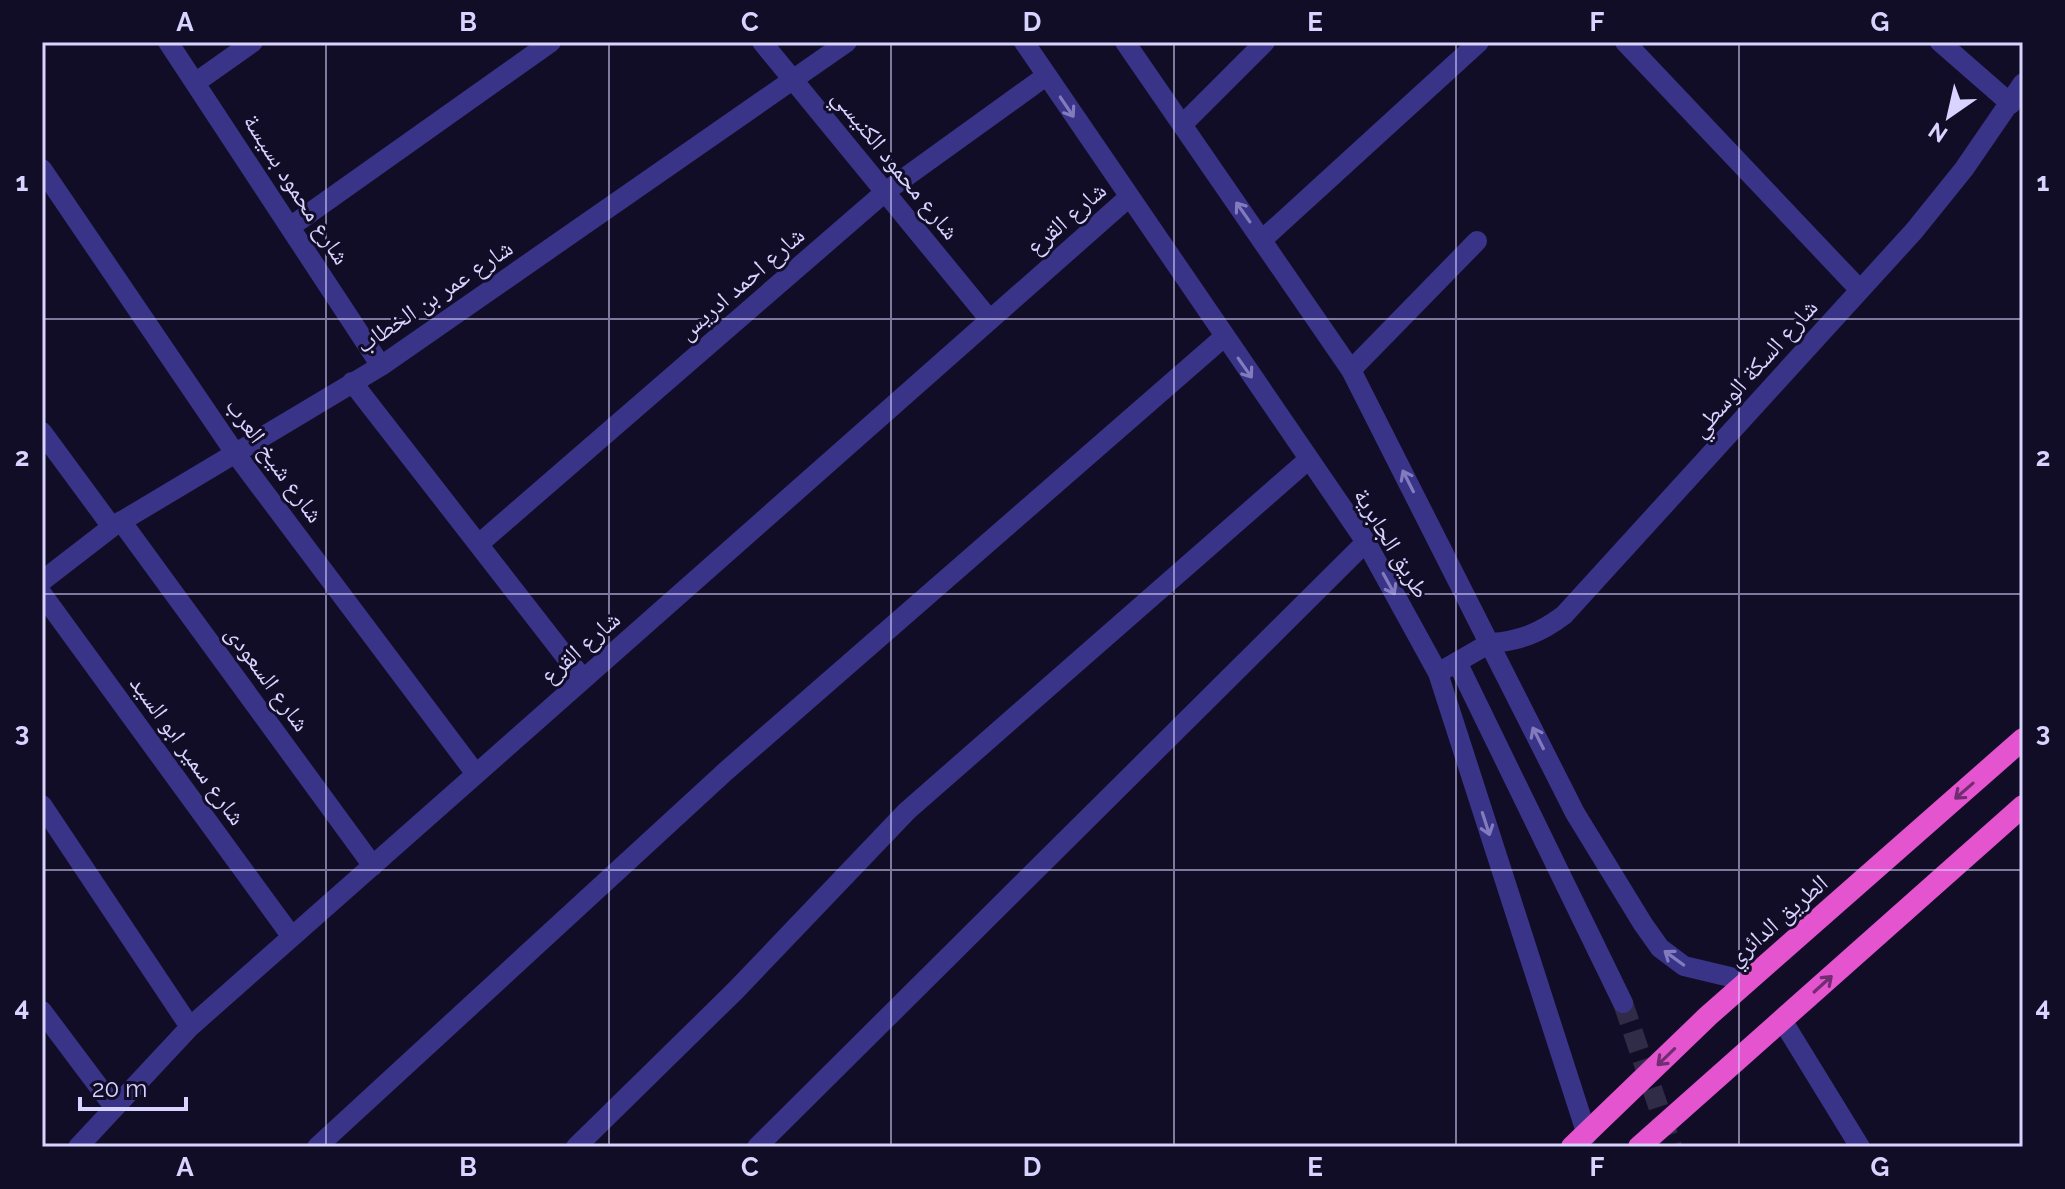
<svg xmlns="http://www.w3.org/2000/svg" width="2065" height="1189" font-family="Raleway,'Noto Naskh Arabic',sans-serif">
	<style>
		.lines { fill: none; stroke-linecap: round; stroke-linejoin: round }
		.minor-tunnel { stroke: #302b47; stroke-width: 20; stroke-dasharray: 20 10; stroke-linecap: butt }
		.minor { stroke: #3a3489; stroke-width: 20 }
		.tertiary { stroke: #3a3489; stroke-width: 20 }
		.trunk { stroke: #e354ce; stroke-width: 22 }
		.oneway { stroke: #827cbe }
		.oneway2 { stroke: #702d72 }
		.grid { fill: none; stroke: #d9d3ff; stroke-width: 2; stroke-opacity: 0.55 }
		.labels { text-anchor: middle; dominant-baseline: central; stroke-width: 6; stroke-linejoin: round; paint-order: stroke }
		.street-label { font-size: 24px; fill: #d9d3ff; stroke: #120d27 }
		.neatline { fill: none; stroke: #d9d3ff; stroke-width: 3 }
		.grid-label { font-size: 26px; text-anchor: middle; font-weight: bold; fill: #d9d3ff }
	</style>
	<rect width="100%" height="100%" fill="#120d27"/>
	<g class="lines">
		<!-- minor-tunnel -->
		<path class="minor-tunnel" d="M1623 1003 1672 1147"/>
		<!-- minor -->
		<path class="minor" d="M168 42 381 366
			M762 42 990 320
			M1625 42 1860 290
			M1940 42 2011 104
			M195 83 253 42
			M1182 125 1265 42
			M42 169 235 453 476 774
			M290 227 551 42
			M1262 240 1479 42
			M1351 370 1477 241
			M352 382 583 679
			M42 432 112 527
			M121 521 373 866
			M480 543 885 192 1046 76
			M42 581 112 527 381 366 847 42
			M42 594 292 937
			M1490 643C1520 641 1540 633 1564 615L1914 231 1964 169 2023 83
			M1457 662 1623 1003
			M42 805 190 1027
			M42 1011 114 1107
			M1782 1020 1860 1147
			M78 1147 190 1027 1128 198
			M317 1147 726 771 1224 337
			M576 1147 736 990 907 811 1309 459
			M757 1147 1366 542"/>
		<!-- tertiary -->
		<path class="tertiary" d="M1024 42 1366 542 1438 673 1587 1135
			M1125 42 1351 370 1575 813 1643 924 1660 948 1684 966 1747 981
			M1438 673 1490 643"/>
		<!-- trunk -->
		<path class="trunk" d="M1572 1147 1708 1016 2023 739
			M1639 1147 2023 806"/>
	</g>
	<!-- one-way arrows -->
	<defs><path id="oneway-shaft" d="M-6 0H5M1.5-3L5.5 0L1.5 3" fill="none" stroke-width="1.6" stroke-linecap="round" stroke-linejoin="round" transform="scale(2)"/></defs>
	<g class="oneway">
		<use href="#oneway-shaft" transform="translate(1067 107) rotate(56)"/>
		<use href="#oneway-shaft" transform="translate(1243 212) rotate(-125)"/>
		<use href="#oneway-shaft" transform="translate(1245 368) rotate(55)"/>
		<use href="#oneway-shaft" transform="translate(1408 481) rotate(-117)"/>
		<use href="#oneway-shaft" transform="translate(1389 584) rotate(61)"/>
		<use href="#oneway-shaft" transform="translate(1538 738) rotate(-117)"/>
		<use href="#oneway-shaft" transform="translate(1486 824) rotate(72)"/>
		<use href="#oneway-shaft" transform="translate(1674 958) rotate(-144)"/>
	</g>
	<g class="oneway2">
		<use href="#oneway-shaft" transform="translate(1964 791) rotate(139)"/>
		<use href="#oneway-shaft" transform="translate(1823 984) rotate(-42)"/>
		<use href="#oneway-shaft" transform="translate(1666 1057) rotate(136)"/>
	</g>
	<!-- grid -->
	<path class="grid" d="M326 42V1147M609 42V1147M891 42V1147M1174 42V1147M1456 42V1147M1739 42V1147M42 319H2023M42 594H2023M42 870H2023"/>
	<g class="labels">
		<!-- street labels -->
		<g class="street-label">
			<text transform="translate(896 164) rotate(51)">شارع محمود الكنيسي</text>
			<text transform="translate(297 189) rotate(57)">شارع محمود بسيسة</text>
			<text transform="translate(1066 218) rotate(-41)">شارع القرع</text>
			<text transform="translate(741 283) rotate(-41)">شارع احمد ادريس</text>
			<text transform="translate(434 296) rotate(-34)">شارع عمر بن الخطاب</text>
			<text transform="translate(1754 368) rotate(-48)">شارع السكة الوسطي</text>
			<text transform="translate(275 460) rotate(54)">شارع شيخ العرب</text>
			<text transform="translate(1392 543) rotate(59)">طريق الجابرية</text>
			<text transform="translate(580 647) rotate(-41)">شارع القرع</text>
			<text transform="translate(268 678) rotate(54)">شارع السعودى</text>
			<text transform="translate(188 750) rotate(54)">شارع سمير ابو السيد</text>
			<text transform="translate(1777 920) rotate(-41)">الطريق الدائري</text>
		</g>
	</g>
	<!-- border -->
	<rect width="2065" height="1189" fill="none" stroke="#120d27" stroke-width="88"/>
	<!-- north arrow -->
	<g transform="translate(1949 116) rotate(214)" stroke="#120d27" stroke-width="6" paint-order="stroke">
	<path d="M0-6L14 30L0 20L-14 30Z" fill="#d9d3ff"/>
	<text y="-12" font-size="22" font-weight="bold" text-anchor="middle" fill="#d9d3ff">N</text>
	</g>
	<!-- scale -->
	<path d="M80 1097v12h106v-12" fill="none" stroke="#d9d3ff" stroke-width="4"/>
	<text x="92" y="1097" font-size="24" fill="#d9d3ff" stroke="#120d27" stroke-width="6" paint-order="stroke">20 m</text>
	<rect x="44" y="44" width="1977" height="1101" class="neatline"/>
	<g class="grid-label">
		<text x="185" y="31">A</text>
		<text x="468" y="31">B</text>
		<text x="750" y="31">C</text>
		<text x="1032" y="31">D</text>
		<text x="1315" y="31">E</text>
		<text x="1597" y="31">F</text>
		<text x="1880" y="31">G</text>
		<text x="22" y="191">1</text>
		<text x="2043" y="191">1</text>
		<text x="22" y="466">2</text>
		<text x="2043" y="466">2</text>
		<text x="22" y="741">3</text>
		<text x="2043" y="741">3</text>
		<text x="22" y="1016">4</text>
		<text x="2043" y="1016">4</text>
		<text x="185" y="1176">A</text>
		<text x="468" y="1176">B</text>
		<text x="750" y="1176">C</text>
		<text x="1032" y="1176">D</text>
		<text x="1315" y="1176">E</text>
		<text x="1597" y="1176">F</text>
		<text x="1880" y="1176">G</text>
	</g>
</svg>
